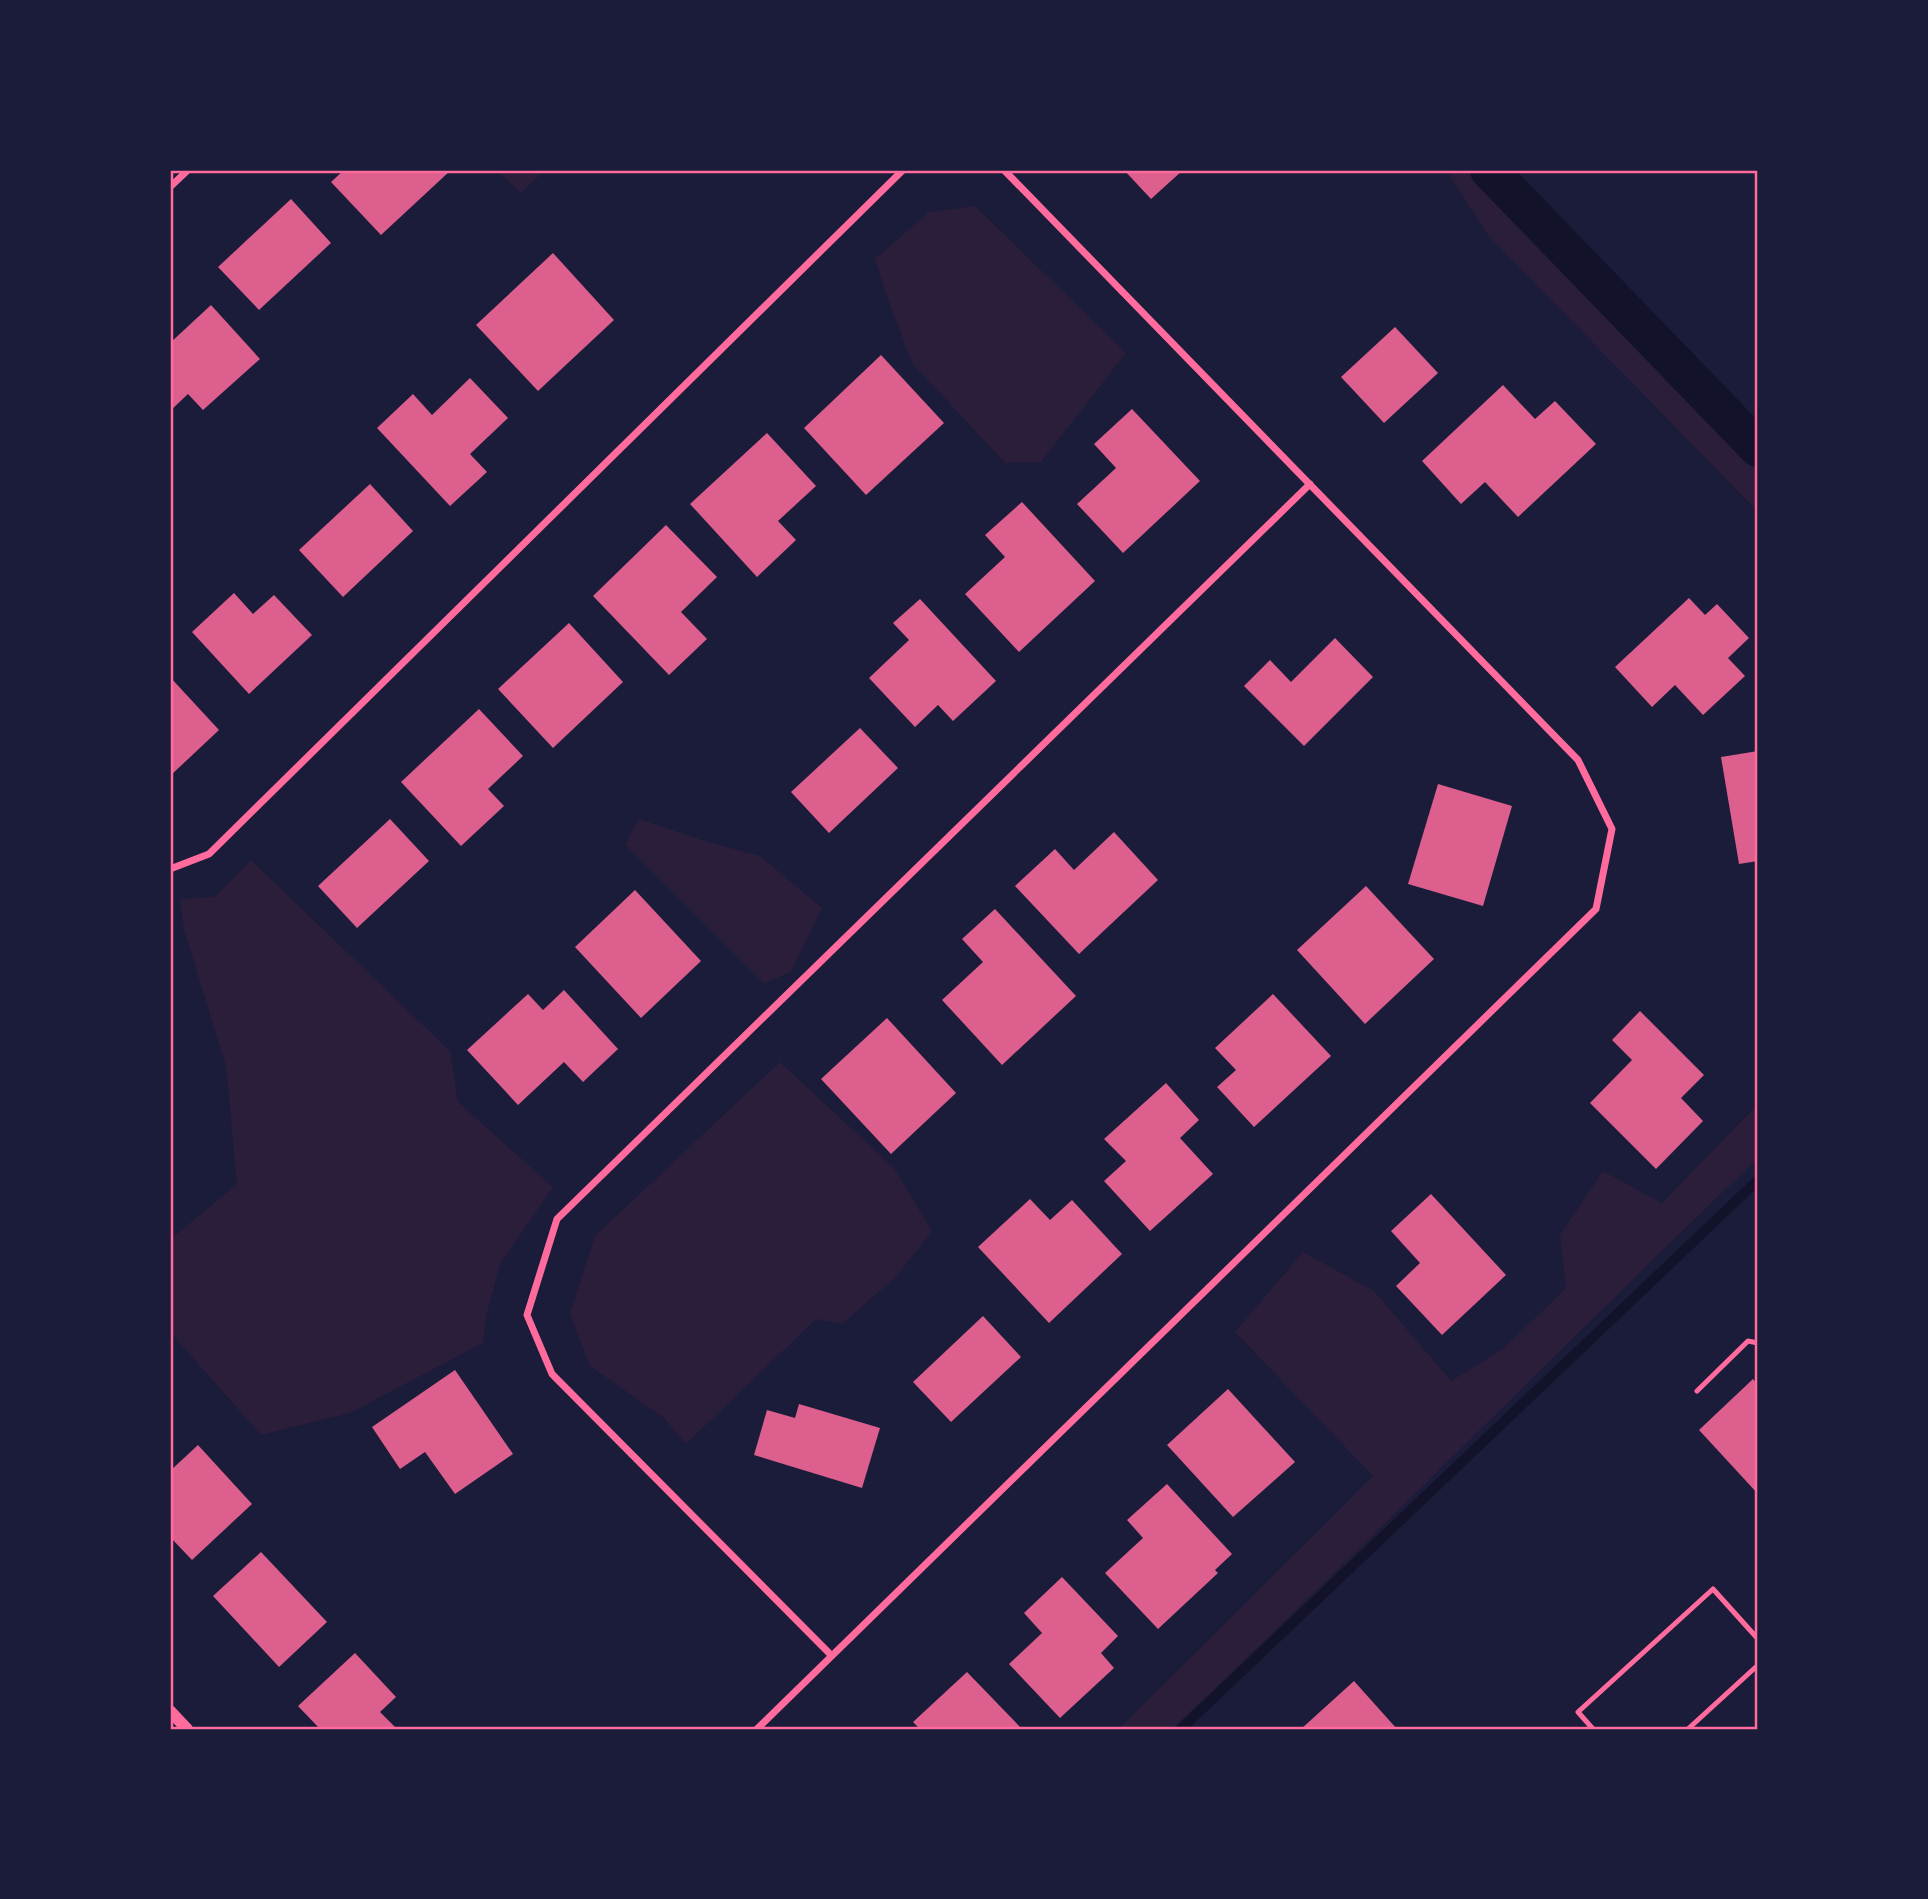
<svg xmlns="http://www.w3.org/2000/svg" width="1928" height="1899" font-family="Rubik,sans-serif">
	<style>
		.green { fill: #2a1e3b }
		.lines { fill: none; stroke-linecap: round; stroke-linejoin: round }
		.stream { stroke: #12122b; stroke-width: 10 }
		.canal { stroke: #12122b; stroke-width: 38 }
		.building { fill: #dd5f8e }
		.service { stroke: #ff6b9d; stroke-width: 5 }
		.minor { stroke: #ff6b9d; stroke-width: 7 }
		.tertiary { stroke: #ff6b9d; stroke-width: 12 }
		.neatline { fill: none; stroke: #ff6b9d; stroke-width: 2.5 }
	</style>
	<rect width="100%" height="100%" fill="#1b1b3a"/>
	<!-- green -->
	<path class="green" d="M496 170H545L521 193Z
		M1446 170H1467L1758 469V512L1488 235Z
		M975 206 1126 353 1041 462 1005 463 912 363 887 297 875 259 929 212Z
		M639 819 705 841 760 856 822 908 791 972 764 983 625 844Z
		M251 860 450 1051 458 1102 553 1187 500 1264 486 1317 483 1343 350 1413 261 1435 170 1332V1240L237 1184 226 1066 184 930 180 899 215 897Z
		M780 1062 894 1168 932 1231 897 1276 842 1324 816 1319 686 1444 664 1418 590 1366 570 1314 595 1236Z
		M1758 1104V1158C1561 1347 1370 1542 1172 1729H1119L1373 1476 1235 1332 1303 1252 1374 1291 1451 1381 1503 1349 1566 1288 1560 1235 1603 1171 1662 1203Z"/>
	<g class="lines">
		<!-- stream -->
		<path class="stream" d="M1181 1729 1758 1180"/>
		<!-- canal -->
		<path class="canal" d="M1489 170 1758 448"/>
	</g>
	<!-- building -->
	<path class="building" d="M344 170H451L381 235 331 182Z
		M1124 170H1183L1151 199Z
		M291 199 331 243 259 310 218 267Z
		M553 253 614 320 538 391 476 325Z
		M211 305 260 359 203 410 188 394 170 411V343Z
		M1395 327 1438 373 1384 423 1341 377Z
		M881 355 944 423 866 495 804 428Z
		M470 378 508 418 470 454 487 472 450 506 377 428 413 394 432 415Z
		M1503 385 1535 419 1555 401 1596 444 1518 517 1485 482 1461 504 1422 461Z
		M1132 409 1200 481 1123 553 1077 504 1116 468 1094 444Z
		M767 433 816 486 778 521 796 540 757 577 690 504Z
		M370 484 413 531 343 597 299 550Z
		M1022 502 1095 581 1019 652 965 594 1005 557 985 535Z
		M666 525 717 577 681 612 707 639 669 675 593 596Z
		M234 593 253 614 274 595 312 635 249 694 192 632Z
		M1689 598 1705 615 1717 604 1749 638 1728 658 1745 676 1703 715 1675 685 1652 707 1615 667Z
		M920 599 996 681 953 721 938 705 915 727 869 678 909 640 893 623Z
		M569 623 623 682 553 748 498 689Z
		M1335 638 1373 677 1304 746 1244 686 1270 660 1291 682Z
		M170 677 219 730 170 776Z
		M479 709 523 756 488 789 504 806 461 846 401 782Z
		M860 728 898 768 829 833 791 792Z
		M1758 751V861L1739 864 1721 757Z
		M1438 784 1512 806 1483 906 1408 884Z
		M390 819 429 861 357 928 318 886Z
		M1114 832 1158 880 1079 954 1015 886 1055 849 1074 870Z
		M1366 886 1434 959 1365 1024 1297 950Z
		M635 890 701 961 641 1018 575 947Z
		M995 909 1076 996 1002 1065 942 1000 983 962 962 939Z
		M564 990 618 1049 583 1082 564 1062 518 1105 467 1050 528 994 543 1010Z
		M1273 994 1331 1056 1254 1127 1217 1087 1236 1070 1215 1048Z
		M1640 1011 1704 1075 1681 1098 1703 1121 1656 1169 1590 1103 1632 1060 1612 1040Z
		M887 1018 956 1093 891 1154 821 1079Z
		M1166 1083 1199 1120 1180 1138 1213 1174 1150 1231 1104 1181 1126 1161 1104 1139Z
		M1431 1194 1506 1275 1442 1335 1396 1286 1420 1263 1391 1231Z
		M1030 1199 1050 1220 1072 1200 1122 1254 1049 1323 978 1247Z
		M983 1316 1021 1357 951 1422 913 1382Z
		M455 1370 513 1454 455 1494 425 1452 400 1469 372 1427Z
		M1753 1379 1758 1385V1494L1699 1430Z
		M1228 1389 1295 1462 1233 1517 1167 1445Z
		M799 1404 880 1428 862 1488 754 1455 767 1410 795 1418Z
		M198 1445 252 1504 192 1560 172 1539 170 1541V1471Z
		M1167 1484 1232 1554 1215 1570 1218 1573 1158 1629 1105 1573 1143 1538 1127 1520Z
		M261 1552 327 1622 279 1667 213 1596Z
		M1062 1577 1118 1636 1101 1653 1114 1668 1060 1718 1009 1664 1042 1633 1024 1613Z
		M355 1653 396 1697 380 1712 397 1729H320L298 1706Z
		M967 1672 1022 1729H920L913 1722Z
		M1354 1681 1397 1729H1301Z"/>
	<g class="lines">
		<!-- service -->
		<path class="service" d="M1697 1391 1748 1341 1758 1343
			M1593 1729 1578 1712 1713 1589 1758 1639
			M1688 1729 1758 1665"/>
		<!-- minor -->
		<path class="minor" d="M170 187 188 170
			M170 869 209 854 903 170
			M831 1655 552 1374 527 1315 557 1219 1310 484
			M757 1729 1596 909 1612 829 1578 760 1004 170"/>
		<!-- tertiary -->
		<path class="tertiary" d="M170 1711 187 1729"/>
	</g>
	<!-- border -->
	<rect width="1928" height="1899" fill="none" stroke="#1b1b3a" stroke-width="343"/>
	<rect x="172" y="172" width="1584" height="1556" class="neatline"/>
</svg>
